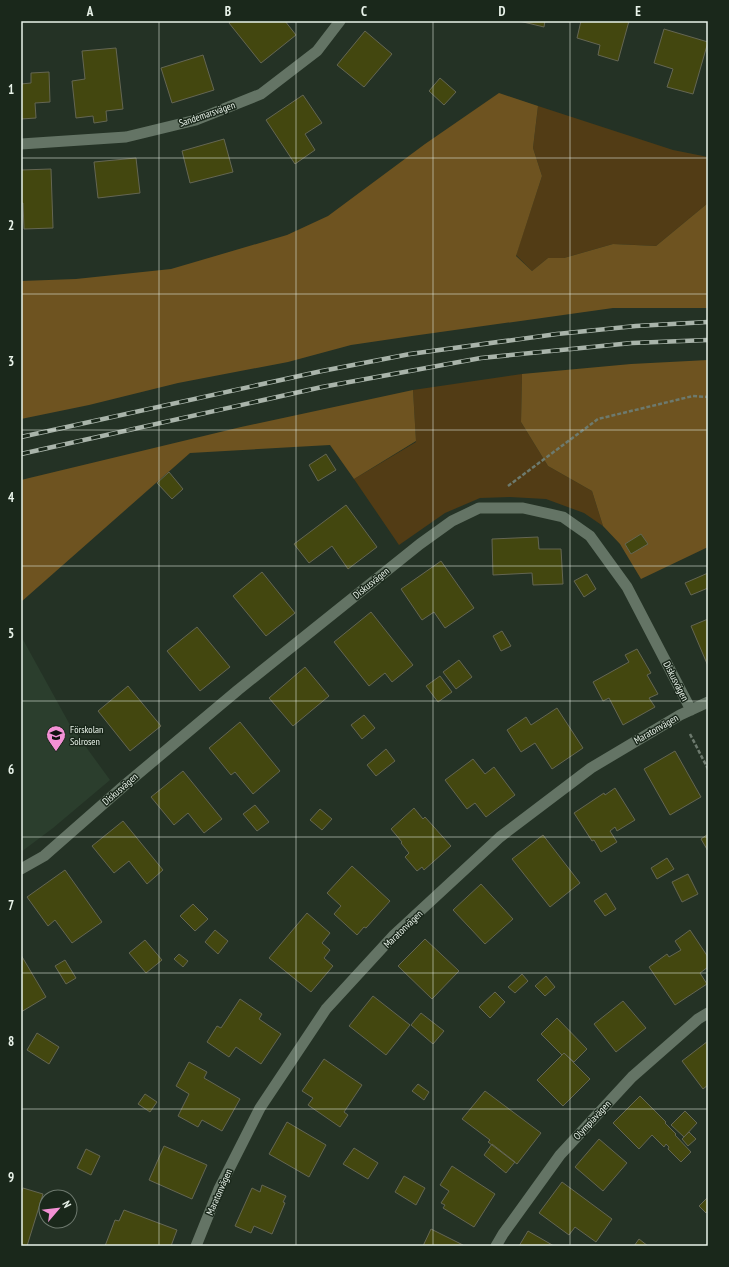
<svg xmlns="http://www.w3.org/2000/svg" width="729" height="1267" font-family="'PT Sans Narrow',sans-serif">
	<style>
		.built { fill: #2b3e2d }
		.green { fill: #523c15 }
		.forest { fill: #6e5320 }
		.building { fill: #43470f; stroke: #646653 }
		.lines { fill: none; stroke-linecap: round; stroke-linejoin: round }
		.path { stroke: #6d7a6e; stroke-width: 2.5; stroke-dasharray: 4 2; stroke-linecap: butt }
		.minor { stroke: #647465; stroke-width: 11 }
		.rail-casing { stroke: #a9b4aa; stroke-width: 4.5 }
		.rail { stroke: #1a281b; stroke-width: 3; stroke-dasharray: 9; stroke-linecap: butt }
		.grid { fill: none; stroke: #e9f3ea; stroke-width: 1; stroke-opacity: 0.55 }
		.labels { text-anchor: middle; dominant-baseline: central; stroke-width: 3; stroke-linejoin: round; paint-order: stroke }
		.street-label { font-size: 10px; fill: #e9f3ea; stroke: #1a281b }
		.poi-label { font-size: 10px; fill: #e9f3ea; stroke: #1a281b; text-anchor: start }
		.neatline { fill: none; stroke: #e9f3ea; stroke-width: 1.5 }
		.grid-label { font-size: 13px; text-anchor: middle; font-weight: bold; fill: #e9f3ea }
	</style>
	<rect width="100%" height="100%" fill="#243225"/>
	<!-- built -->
	<path class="built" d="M21 636 70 725 110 780 53 828 21 852Z"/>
	<!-- green -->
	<path class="green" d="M538 106 673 150 708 157V203L656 246 613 244 564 258H548L532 271 516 255 542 176 533 148Z
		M522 374 521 422 548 466 592 491 603 526 584 513 546 499 510 497 480 498 445 513 399 545 354 479 416 442 413 390Z"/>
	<!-- forest -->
	<path class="forest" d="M499 93 538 106 533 148 542 176 516 256 532 271 548 258H564L613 244 656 246 708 203V308H613L412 336 351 345 288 362 178 383 89 405 21 419V281L76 279 171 269 287 235 328 216 425 144Z
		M708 360V547L641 579 620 544 603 526 592 491 548 466 521 422 522 374 631 364Z
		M413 390 416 441 354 479 330 445 190 453 21 602V480L241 427Z"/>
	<!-- building -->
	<path class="building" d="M231 21H285L296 35 261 63 229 23Z
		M519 21H545L544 27Z
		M581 21H629L618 61 598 55 600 45 577 38Z
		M664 29 708 42 693 94 667 87 673 69 654 63Z
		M365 31 392 54 364 87 337 65Z
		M116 48 123 109 106 111 107 121 94 123 93 116 76 118 72 81 85 79 82 51Z
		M203 55 214 90 172 103 161 68Z
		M49 72 50 102 35 103 36 118 21 119V84L31 83V73Z
		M440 78 456 92 444 105 429 91Z
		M303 95 322 123 305 134 315 150 295 164 266 120Z
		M224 139 233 172 190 183 182 151Z
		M136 158 140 193 98 198 94 162Z
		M51 169 53 228 24 229 23 203H21V170Z
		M326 454 336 470 318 481 309 465Z
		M169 472 183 489 172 499 157 483Z
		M346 505 377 547 348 569 332 546 309 563 294 544Z
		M641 534 648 544 631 554 625 544Z
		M538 537 539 549H561L563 584 533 585 532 573 493 575 492 539Z
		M441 561 474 608 445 628 434 612 422 620 401 589Z
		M262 572 295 613 266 636 233 596Z
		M708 573V588L691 595 685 583Z
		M587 574 596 589 584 597 574 581Z
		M371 612 413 665 392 682 385 673 369 686 334 642Z
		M708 619V666L691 626Z
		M197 627 230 667 200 691 167 651Z
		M502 631 511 646 501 651 493 636Z
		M637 649 651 673 647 675 658 694 649 698 655 707 623 725 609 698 603 701 593 682 629 662 625 655Z
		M459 660 472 677 456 689 443 672Z
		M305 667 329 696 293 726 269 698Z
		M440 676 452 692 438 702 426 686Z
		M128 686 161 726 130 751 98 711Z
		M557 708 583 748 552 769 535 743 521 752 507 730 526 717 531 725Z
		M364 715 375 728 362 739 351 725Z
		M240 722 280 771 253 794 235 772 231 775 209 748Z
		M386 749 395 761 376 776 367 765Z
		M675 751 701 797 670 815 644 769Z
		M473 759 485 774 494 767 515 795 486 817 475 803 467 809 445 780Z
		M183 771 222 819 204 833 188 813 174 825 151 797Z
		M615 788 635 820 617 831 615 827 610 831 617 842 601 852 594 840 592 841 574 813 604 793 605 795Z
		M255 805 269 822 257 831 243 814Z
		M414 808 423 819 425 817 451 846 424 870 422 867 417 871 405 857 409 853 401 843 402 842 391 829Z
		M320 809 332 819 322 830 310 820Z
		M123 821 163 870 147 884 129 861 114 873 92 846Z
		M708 834V851L701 839Z
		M543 835 580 883 550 907 512 859Z
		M667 858 674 869 657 879 651 868Z
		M352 866 390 901 366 928 364 927 357 935 334 914 341 906 327 893Z
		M65 870 102 922 72 943 55 920 48 926 27 897Z
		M688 874 698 894 682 902 672 882Z
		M481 884 513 919 485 944 453 910Z
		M606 893 616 909 605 916 594 901Z
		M193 904 208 919 195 931 180 916Z
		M307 913 330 933 322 943 330 950 324 958 333 966 311 992 269 958Z
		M215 930 228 941 218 954 205 942Z
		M690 930 708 957V967L700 973 707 984 675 1005 649 967 667 954 669 957 681 950 675 941Z
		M425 939 459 971 432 999 398 966Z
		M145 940 162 960 146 973 129 953Z
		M179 954 188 961 183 967 174 959Z
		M21 955 46 997 21 1012Z
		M65 960 76 978 66 984 55 966Z
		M522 974 528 981 515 993 508 987Z
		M546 976 555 987 545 996 535 986Z
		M495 992 505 1002 490 1018 479 1007Z
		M373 996 410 1025 386 1055 349 1026Z
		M240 999 262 1014 259 1019 281 1034 261 1064 236 1047 229 1057 207 1042 217 1026 221 1028Z
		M623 1001 646 1028 616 1052 594 1024Z
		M421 1013 444 1031 433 1044 411 1025Z
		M557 1018 587 1049 574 1062 564 1053 562 1055 541 1034Z
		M37 1033 59 1047 49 1064 27 1050Z
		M708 1041V1085L703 1089 682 1061Z
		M564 1053 590 1079 563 1106 537 1080Z
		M324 1059 362 1085 344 1112 348 1115 340 1127 308 1105 313 1098 302 1091Z
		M189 1062 207 1072 204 1078 240 1099 222 1131 202 1120 198 1127 178 1116 189 1094 176 1086Z
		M418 1084 429 1092 424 1100 412 1091Z
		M485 1091 541 1133 517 1164 488 1142 490 1140 462 1119Z
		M145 1094 157 1102 150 1112 138 1104Z
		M640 1096 666 1122 665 1123 676 1134 675 1135 691 1152 681 1162 668 1149 669 1147 666 1144 664 1147 652 1135 639 1149 613 1123Z
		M685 1111 697 1123 684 1137 671 1125Z
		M287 1122 326 1145 309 1177 269 1154Z
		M689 1132 696 1139 688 1146 682 1139Z
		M599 1139 627 1163 603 1191 575 1167Z
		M492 1144 515 1162 506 1173 484 1155Z
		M164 1146 207 1165 192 1199 149 1180Z
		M354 1148 378 1163 368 1179 343 1164Z
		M86 1149 100 1156 91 1175 77 1168Z
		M452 1166 495 1194 474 1227 443 1208 445 1205 441 1203 449 1191 440 1185Z
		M404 1176 425 1188 416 1205 395 1192Z
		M562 1182 612 1219 596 1242 575 1227 569 1235 539 1213Z
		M262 1185 286 1196 283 1202 285 1203 272 1234 254 1226 251 1233 235 1226 252 1188 260 1192Z
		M23 1188 43 1194 27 1246H21V1194Z
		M708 1197V1210L706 1213 699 1206Z
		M124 1210 177 1230 171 1246H105L115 1220 119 1221Z
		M431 1229 463 1245V1246H423Z
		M528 1231 554 1246H519Z
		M639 1239 648 1246H634Z"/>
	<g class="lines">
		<!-- path -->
		<path class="path" d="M508 486 598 419 693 396 708 397
			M690 734 708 769"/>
		<!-- minor -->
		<path class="minor" d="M21 144 126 137 196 120 261 94 317 51 340 21
			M21 869 44 856 126 784 238 690 420 544 452 521 479 508H523L563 517 590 536 627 587 691 710
			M196 1246 219 1189 260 1108 326 1009 394 935 500 837 591 768 680 715 708 702
			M496 1246 503 1234 560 1155 632 1077 698 1019 708 1013"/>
		<!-- rail casing -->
		<g class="rail-casing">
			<path id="rail" d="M21 437 322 371 410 354 557 334 636 326 708 322
				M21 454 322 387 481 358 632 343 708 340"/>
		</g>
		<!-- rail -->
		<use href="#rail" class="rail"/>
	</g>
	<!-- grid -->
	<path class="grid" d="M159 21V1246M296 21V1246M433 21V1246M570 21V1246M21 158H708M21 294H708M21 430H708M21 566H708M21 701H708M21 837H708M21 973H708M21 1109H708"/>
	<!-- icons -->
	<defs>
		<g id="school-pin" transform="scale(1)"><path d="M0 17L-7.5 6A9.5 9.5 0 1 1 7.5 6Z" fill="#f391d5" stroke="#1a281b"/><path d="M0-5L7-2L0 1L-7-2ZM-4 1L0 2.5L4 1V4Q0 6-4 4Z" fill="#111"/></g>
	</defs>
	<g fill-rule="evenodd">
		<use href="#school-pin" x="56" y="735"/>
	</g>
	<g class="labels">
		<!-- street labels -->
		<g class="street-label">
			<text transform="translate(207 114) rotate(-19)">Sandemarsvägen</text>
			<text transform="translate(371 583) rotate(-39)">Diskusvägen</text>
			<text transform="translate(676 681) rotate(63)">Diskusvägen</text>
			<text transform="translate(656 729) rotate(-30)">Maratonvägen</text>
			<text transform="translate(120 789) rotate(-41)">Diskusvägen</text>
			<text transform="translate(403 929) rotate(-44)">Maratonvägen</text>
			<text transform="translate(592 1120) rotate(-47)">Olympiavägen</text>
			<text transform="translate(219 1192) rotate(-66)">Maratonvägen</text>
		</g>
		<!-- poi labels -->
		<g class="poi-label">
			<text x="70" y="729">Förskolan<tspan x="70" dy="12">Solrosen</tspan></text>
		</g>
	</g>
	<!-- border -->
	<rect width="729" height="1267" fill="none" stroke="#1a281b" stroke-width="44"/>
	<!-- north arrow -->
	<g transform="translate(58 1209) rotate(62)"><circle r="19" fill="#1a281b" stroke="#6d796e"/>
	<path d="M0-3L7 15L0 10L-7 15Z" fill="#f391d5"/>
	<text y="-6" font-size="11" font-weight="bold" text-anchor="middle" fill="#e9f3ea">N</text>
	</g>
	<rect x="22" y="22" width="685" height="1223" class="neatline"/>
	<g class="grid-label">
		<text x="90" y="16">A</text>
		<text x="228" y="16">B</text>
		<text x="364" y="16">C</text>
		<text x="502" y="16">D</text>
		<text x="638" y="16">E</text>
		<text x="11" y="94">1</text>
		<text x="11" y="230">2</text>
		<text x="11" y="366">3</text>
		<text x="11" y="502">4</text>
		<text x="11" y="638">5</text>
		<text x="11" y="774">6</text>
		<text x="11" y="910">7</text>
		<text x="11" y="1046">8</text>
		<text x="11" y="1182">9</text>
	</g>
</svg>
